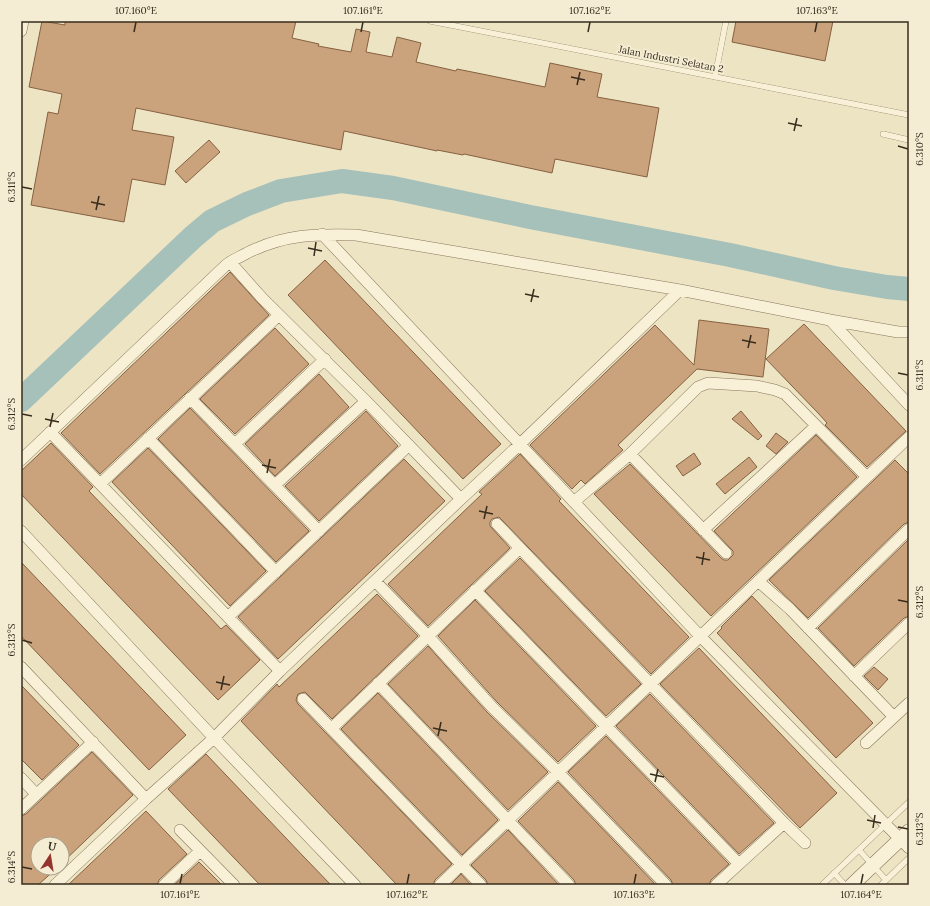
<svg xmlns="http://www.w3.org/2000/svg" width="930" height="906" font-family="Lora,serif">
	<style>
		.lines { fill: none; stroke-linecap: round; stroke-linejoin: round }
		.river { stroke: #a6c0ba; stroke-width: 24 }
		.building { fill: #caa27b; stroke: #856141 }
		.service-casing { stroke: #87765b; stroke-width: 6 }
		.minor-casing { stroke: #87765b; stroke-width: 12 }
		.tertiary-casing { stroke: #87765b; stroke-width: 15 }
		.service { stroke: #f8f0d7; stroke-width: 5.5 }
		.minor { stroke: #f8f0d7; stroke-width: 11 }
		.tertiary { stroke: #f8f0d7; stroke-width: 14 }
		.ticks { fill: none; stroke: #372c1e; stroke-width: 1.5 }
		.labels { text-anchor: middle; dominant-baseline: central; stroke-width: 3.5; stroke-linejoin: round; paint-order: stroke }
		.street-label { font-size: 10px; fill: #372c1e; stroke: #f4edd3 }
		.neatline { fill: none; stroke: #372c1e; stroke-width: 1.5 }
		.ticks-label { font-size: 10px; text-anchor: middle; fill: #372c1e }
	</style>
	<rect width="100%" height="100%" fill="#ede4c4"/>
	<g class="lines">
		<!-- river -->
		<path class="river" d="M21 400 193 237 212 221 247 204 281 191 342 181 393 188 530 217 730 255 834 278 887 287 909 289"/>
	</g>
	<!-- building -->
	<path class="building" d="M42 21 65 25V21H296L292 38 319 44 318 46 351 52 356 29 370 32 366 52 392 57 397 37 421 43 416 62 456 71 457 69 482 74 545 87 550 63 602 74 597 97 659 108 647 177 555 159 552 173 464 154 463 155 437 150V151L344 131 341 150 136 108 132 130 174 137 165 185 132 179 124 222 31 205 48 112 58 114 62 94 29 87Z
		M736 21H833L825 61 732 42Z
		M209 140 220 152 186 183 175 171Z
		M325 260 501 444 463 479 288 295Z
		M230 272 269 315 100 474 61 433Z
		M699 320 769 329 763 377 697 369 618 445 623 450 585 484 581 480 572 489 530 445 655 325 694 365Z
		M804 324 906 431 867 467 825 425 827 423 818 413 766 359Z
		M275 328 309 364 235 434 200 399Z
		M319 374 349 407 275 476 245 444Z
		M190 408 309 531 276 562 158 439Z
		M366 411 398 446 319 521 285 486Z
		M741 411 762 436 758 440 732 419Z
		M776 433 788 442 776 454 766 446Z
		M816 435 857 477 711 616 594 494 630 464 721 558 724 560H728L733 555V551L714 531Z
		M51 443 93 487 89 491 206 613 221 629 226 625 260 660 218 700 21 494V471Z
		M148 448 266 571 230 606 112 482Z
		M694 453 701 464 683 476 676 466Z
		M520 454 561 499 559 501 689 637 651 674 499 517 492 519 490 522V526L510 548 428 626 388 584 482 494 479 492Z
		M749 457 757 467 725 494 716 484Z
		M404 459 445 501 278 659 238 617Z
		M895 460 909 474V522L904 524 808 618 769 580Z
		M909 539V616L904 618 854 666 818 628Z
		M520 558 641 684 606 716 485 591Z
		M21 562 186 735 149 770 21 636Z
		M377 594 418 636 332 719 305 692 298 694 296 700 298 704 452 864 435 880 433 885H397L241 721 277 684 279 687Z
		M752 596 873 723 836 758 717 633 722 628 721 627Z
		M475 600 596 726 558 762 497 702 438 636Z
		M428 646 487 712 548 772 508 810 388 684Z
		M699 648 837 793 800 828 660 684Z
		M874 667 888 679 878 690 864 676Z
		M21 685 79 745 42 780 21 759Z
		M378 693 498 820 462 855 341 729Z
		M650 694 774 823 739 854 616 726Z
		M606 736 729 864 711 880 709 885H673L671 880 568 772Z
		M92 752 133 795 62 863V844H38V868H57L38 885H21V816L26 814Z
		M206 754 304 857 331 885H260L168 789Z
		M558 782 656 885H576L574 880 518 821Z
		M146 811 187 854 159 880 157 885H68Z
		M508 830 559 885H488L486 880 471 865Z
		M199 862 222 885H174Z
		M461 874 471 885H450Z"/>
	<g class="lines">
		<!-- service casing -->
		<g class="service-casing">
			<path id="service" d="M430 21 909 115
				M715 77 726 21
				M883 134 909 140
				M859 850 886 880
				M834 873 845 885
				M822 885 909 802
				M881 885 909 858"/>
		</g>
		<!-- minor casing -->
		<g class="minor-casing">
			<path id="minor" d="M21 31 23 21
				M322 234 700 636 909 848
				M230 262 262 298 366 401 461 499
				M830 320 909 405
				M190 398 319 531
				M50 432 280 671
				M148 438 276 572
				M235 444 325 359
				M630 454 726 553
				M21 460 226 265C232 260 240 257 247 253 285 234 315 234 356 235L680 290 830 320 898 332H909
				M100 484 279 315
				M275 485 366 401
				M575 501 630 454 698 387 708 383 757 386 775 390 785 394 867 477
				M497 524 784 823 805 843
				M703 530 816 426
				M21 531 214 738 355 885
				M375 581 428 636 492 707 558 772 666 885
				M758 581 790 609 894 717
				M475 590 739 864
				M228 617 408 446
				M808 628 909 529
				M21 667 146 799
				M854 676 909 623
				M378 683 569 885
				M303 699 481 885
				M332 728 520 548
				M866 743 909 703
				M21 778 36 794
				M21 809 93 742
				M180 830 234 885
				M55 885 146 799 214 738 280 671 461 499 519 445 680 290
				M164 885 200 851
				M440 885 909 437
				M716 885 784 823"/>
		</g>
		<!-- tertiary casing -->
		<g class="tertiary-casing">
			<path id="tertiary" d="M852 885 909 831"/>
		</g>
		<!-- service -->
		<use href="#service" class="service"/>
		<!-- minor -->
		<use href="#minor" class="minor"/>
		<!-- tertiary -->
		<use href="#tertiary" class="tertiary"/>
	</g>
	<!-- ticks -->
	<path class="ticks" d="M134 32 136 22M361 32 363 22M588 32 590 22M815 32 817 22M571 77 585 80M577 85 580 72M788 123 802 126M794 131 797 118M898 146 908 149M22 187 32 189M91 202 105 205M96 210 99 196M308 248 322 251M314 256 316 242M525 294 539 297M531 302 534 289M742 340 756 343M748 348 751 335M898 373 908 375M22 414 32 416M45 419 59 422M50 427 53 413M262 465 276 468M267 473 270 459M479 511 493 514M484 519 487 506M696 557 710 560M702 565 704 552M898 600 908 602M22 640 32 643M216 682 230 685M221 690 224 676M433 728 447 731M438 736 441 722M650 774 664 777M655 782 658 769M867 820 881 823M898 827 908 829M873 828 875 815M22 867 32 869M180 884 182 874M407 884 409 874M634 884 636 874M861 884 863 874"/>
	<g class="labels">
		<!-- street labels -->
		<g class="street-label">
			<text transform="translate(671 59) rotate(11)">Jalan Industri Selatan 2</text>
		</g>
	</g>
	<!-- border -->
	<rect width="930" height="906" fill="none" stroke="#f4edd3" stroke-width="44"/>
	<!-- north arrow -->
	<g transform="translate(50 856) rotate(12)"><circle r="19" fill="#f4edd3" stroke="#a8a08b"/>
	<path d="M0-3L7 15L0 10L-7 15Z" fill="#94342d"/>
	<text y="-6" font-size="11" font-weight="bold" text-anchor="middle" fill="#372c1e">U</text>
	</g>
	<rect x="22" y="22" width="886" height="862" class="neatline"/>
	<g class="ticks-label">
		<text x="136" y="14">107.160°E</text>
		<text x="363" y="14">107.161°E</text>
		<text x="590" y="14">107.162°E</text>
		<text x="817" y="14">107.163°E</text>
		<text transform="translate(919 149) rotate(-90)" y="4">6.310°S</text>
		<text transform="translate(11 187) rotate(-90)" y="4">6.311°S</text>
		<text transform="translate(919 375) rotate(-90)" y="4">6.311°S</text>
		<text transform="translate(11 414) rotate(-90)" y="4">6.312°S</text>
		<text transform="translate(919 602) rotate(-90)" y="4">6.312°S</text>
		<text transform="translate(11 640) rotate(-90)" y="4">6.313°S</text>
		<text transform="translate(919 829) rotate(-90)" y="4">6.313°S</text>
		<text transform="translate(11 867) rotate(-90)" y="4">6.314°S</text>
		<text x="180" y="898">107.161°E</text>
		<text x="407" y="898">107.162°E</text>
		<text x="634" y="898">107.163°E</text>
		<text x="861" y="898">107.164°E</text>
	</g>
</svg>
